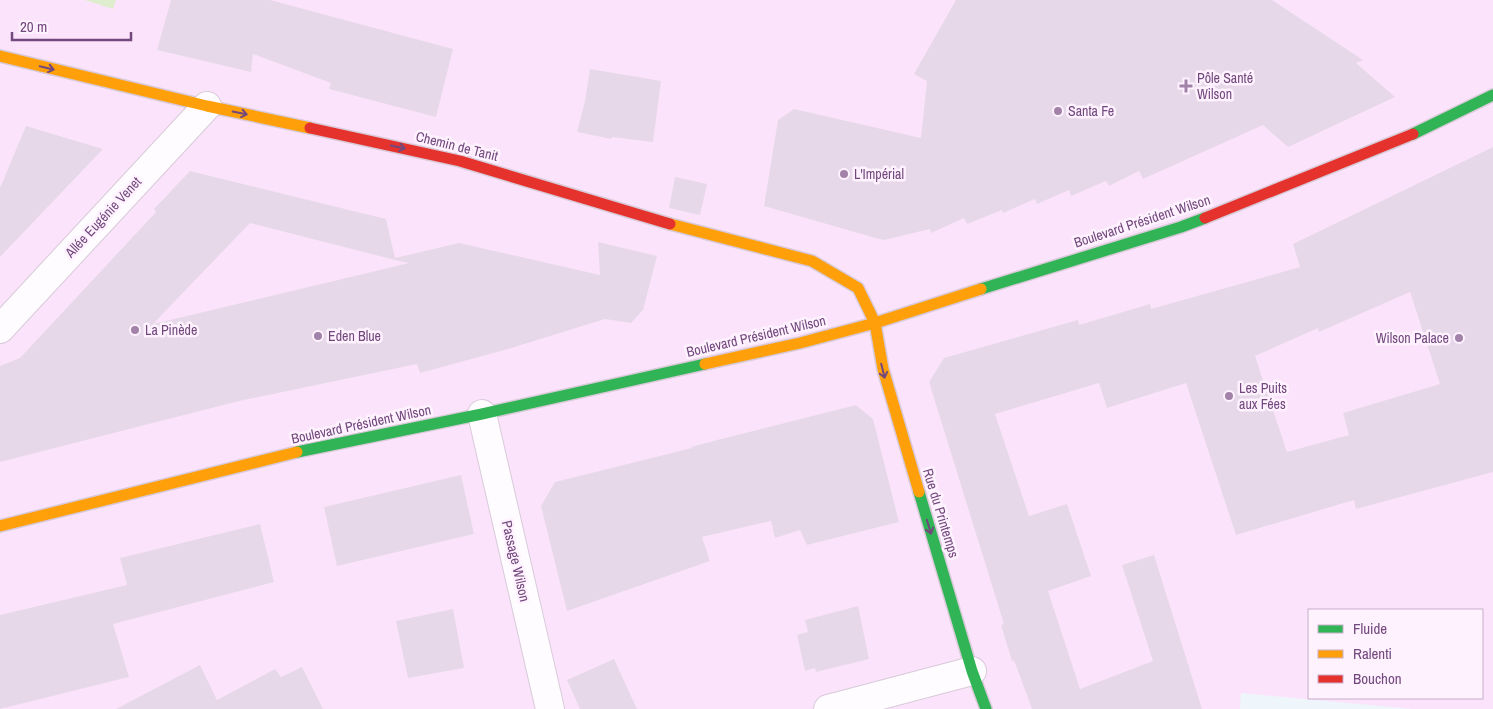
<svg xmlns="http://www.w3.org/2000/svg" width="1493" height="709" font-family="'Archivo Narrow',sans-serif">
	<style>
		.residential { fill: #fbe4fb; fill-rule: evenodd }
		.education { fill: #eef5fb }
		.water { fill: #ddedcd }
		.building { fill: #e7d8e9; fill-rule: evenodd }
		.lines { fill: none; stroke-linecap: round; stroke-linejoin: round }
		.street-casing { stroke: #d8cad9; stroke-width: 30 }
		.fast-casing { stroke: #d8cad8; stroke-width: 14 }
		.slow-casing { stroke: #d8cad8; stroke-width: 14 }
		.jam-casing { stroke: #d8cad8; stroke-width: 14 }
		.street { stroke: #fefcfe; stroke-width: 28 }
		.fast { stroke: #30b455; stroke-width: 11 }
		.slow { stroke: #ff9f0a; stroke-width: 11 }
		.jam { stroke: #e5322d; stroke-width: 11 }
		.oneway { stroke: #72487d }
		.poi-dot { fill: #a282a8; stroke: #fff2ff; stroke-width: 2 }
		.labels { text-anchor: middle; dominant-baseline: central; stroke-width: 5; stroke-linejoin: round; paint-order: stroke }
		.poi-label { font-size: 14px; fill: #72487d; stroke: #fff2ff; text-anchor: start }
		.street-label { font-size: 14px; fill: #72487d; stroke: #fff2ff }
	</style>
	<rect width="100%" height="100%" fill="#faeef9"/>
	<!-- residential -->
	<path class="residential" d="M0 0H1493V709H0ZM1309 610H1482V698H1309Z"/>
	<!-- education -->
	<path class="education" d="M1241 693 1412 709H1240Z"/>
	<!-- water -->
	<path class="water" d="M85 0H116L113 9Z"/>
	<!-- building -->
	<path class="building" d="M171 0H270L453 49 436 117 329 89 331 83 253 54 251 72 157 50Z
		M956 0H1272L1363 60 1356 63 1395 97 1288 147 1263 125 1143 179 1139 171 1109 186 1106 181 1071 196 1069 190 1037 204 1035 199 1003 213 1002 210 967 224 964 218 931 233 930 229 884 240 879 239 764 206 778 120 794 109 921 138 927 81 914 74Z
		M590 69 661 81 653 142 612 137 611 139 577 132 585 101Z
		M26 126 103 149 0 257V188Z
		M1493 147V472L1356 509 1354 500 1236 535 1186 383 1107 408 1099 383 995 414 1029 516 1067 504 1091 576 1048 591 1080 689 1153 661 1122 565 1154 555 1202 709H1032L1014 660 1012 661 1001 625 1004 624 929 382 944 358 1078 320 1079 325 1150 304 1151 309 1300 267 1293 244ZM1410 292 1440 384 1343 413 1349 435 1287 452 1255 356 1318 328 1319 332Z
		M190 171 386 219 395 258 459 243 600 275 598 242 657 256 643 310 631 323 605 319 508 349 420 373 417 364 239 401 0 462V366L20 358 156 212 154 209ZM250 223 395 260 409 263 153 324Z
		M675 177 707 184 700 215 669 208Z
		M856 405 873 419 899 522 807 545 800 530 775 538 771 521 702 537 710 561 567 611 541 506 555 482 692 448 691 447 721 439Z
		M461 475 474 534 337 566 324 507Z
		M260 524 274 582 113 624 129 677 0 709V615L127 585 120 558Z
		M858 606 869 659 816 672 815 668 805 671 797 635 808 632 805 620Z
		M453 609 464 668 408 678 396 621Z
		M614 659 637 709H580L567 680Z
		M200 665 217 700 275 669 281 677 302 667 323 709H116Z"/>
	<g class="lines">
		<!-- street casing -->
		<g class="street-casing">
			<path id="street" d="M0 329 207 106
				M482 414 550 709
				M828 709 972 671"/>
		</g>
		<!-- fast casing -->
		<g class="fast-casing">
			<path id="fast" d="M1413 134 1493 95
				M981 289 1181 227 1205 218
				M297 452 482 414 705 364
				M919 492 972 671 986 709"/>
		</g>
		<!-- slow casing -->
		<g class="slow-casing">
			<path id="slow" d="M0 56 207 106 310 128
				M670 224 812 261 858 288 875 323 883 369 919 492
				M705 364 800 343 875 323 981 289
				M0 526 297 452"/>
		</g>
		<!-- jam casing -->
		<g class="jam-casing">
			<path id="jam" d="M310 128 460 161 670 224
				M1205 218 1413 134"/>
		</g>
		<!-- street -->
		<use href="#street" class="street"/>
		<!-- fast -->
		<use href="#fast" class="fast"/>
		<!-- slow -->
		<use href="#slow" class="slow"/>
		<!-- jam -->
		<use href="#jam" class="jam"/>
	</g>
	<!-- one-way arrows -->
	<defs><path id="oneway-shaft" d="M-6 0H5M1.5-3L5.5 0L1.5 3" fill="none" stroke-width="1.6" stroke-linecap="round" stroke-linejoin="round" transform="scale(1.25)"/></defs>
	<g class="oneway">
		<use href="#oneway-shaft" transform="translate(47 68) rotate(13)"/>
		<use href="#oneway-shaft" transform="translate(240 113) rotate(12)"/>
		<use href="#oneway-shaft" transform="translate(398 147) rotate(12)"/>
		<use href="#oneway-shaft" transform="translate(883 371) rotate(76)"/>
		<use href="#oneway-shaft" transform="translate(929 527) rotate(73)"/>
	</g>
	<!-- markers -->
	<g class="poi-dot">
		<path d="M1183.5 78.5h5v5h5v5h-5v5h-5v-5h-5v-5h5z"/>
		<circle cx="1058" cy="111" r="5"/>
		<circle cx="844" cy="174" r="5"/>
		<circle cx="135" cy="330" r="5"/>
		<circle cx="318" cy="336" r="5"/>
		<circle cx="1459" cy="338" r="5"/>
		<circle cx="1229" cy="396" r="5"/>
	</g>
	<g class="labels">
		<!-- poi labels -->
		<g class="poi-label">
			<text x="1197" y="78">Pôle Santé<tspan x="1197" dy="16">Wilson</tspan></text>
			<text x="1068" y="111">Santa Fe</text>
			<text x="854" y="174">L'Impérial</text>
			<text x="145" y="330">La Pinède</text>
			<text x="328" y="336">Eden Blue</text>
			<text x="1449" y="338" text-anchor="end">Wilson Palace</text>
			<text x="1239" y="388">Les Puits<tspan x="1239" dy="16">aux Fées</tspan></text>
		</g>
		<!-- street labels -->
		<g class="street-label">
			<text transform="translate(457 146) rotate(14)">Chemin de Tanit</text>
			<text transform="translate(103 217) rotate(-47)">Allée Eugénie Venet</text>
			<text transform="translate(1142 221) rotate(-18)">Boulevard Président Wilson</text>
			<text transform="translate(756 336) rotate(-13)">Boulevard Président Wilson</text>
			<text transform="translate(361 424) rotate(-12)">Boulevard Président Wilson</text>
			<text transform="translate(941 513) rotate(73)">Rue du Printemps</text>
			<text transform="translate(516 561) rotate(77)">Passage Wilson</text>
		</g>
	</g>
	<!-- legend -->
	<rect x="1308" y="609" width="175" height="90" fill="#fff2ff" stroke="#c7aecb"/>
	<rect x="1318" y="625" width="25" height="8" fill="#30b455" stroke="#c7aecb"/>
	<text x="1353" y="634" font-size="15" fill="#72487d">Fluide</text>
	<rect x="1318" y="650" width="25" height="8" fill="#ff9f0a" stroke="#c7aecb"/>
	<text x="1353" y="659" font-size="15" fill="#72487d">Ralenti</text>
	<rect x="1318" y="675" width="25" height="8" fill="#e5322d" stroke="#c7aecb"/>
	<text x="1353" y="684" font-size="15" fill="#72487d">Bouchon</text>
	<!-- scale -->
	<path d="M12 32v8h119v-8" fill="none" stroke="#72487d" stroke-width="2.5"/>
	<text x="20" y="32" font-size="15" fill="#72487d" stroke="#fff2ff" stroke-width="4" paint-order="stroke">20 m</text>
</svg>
